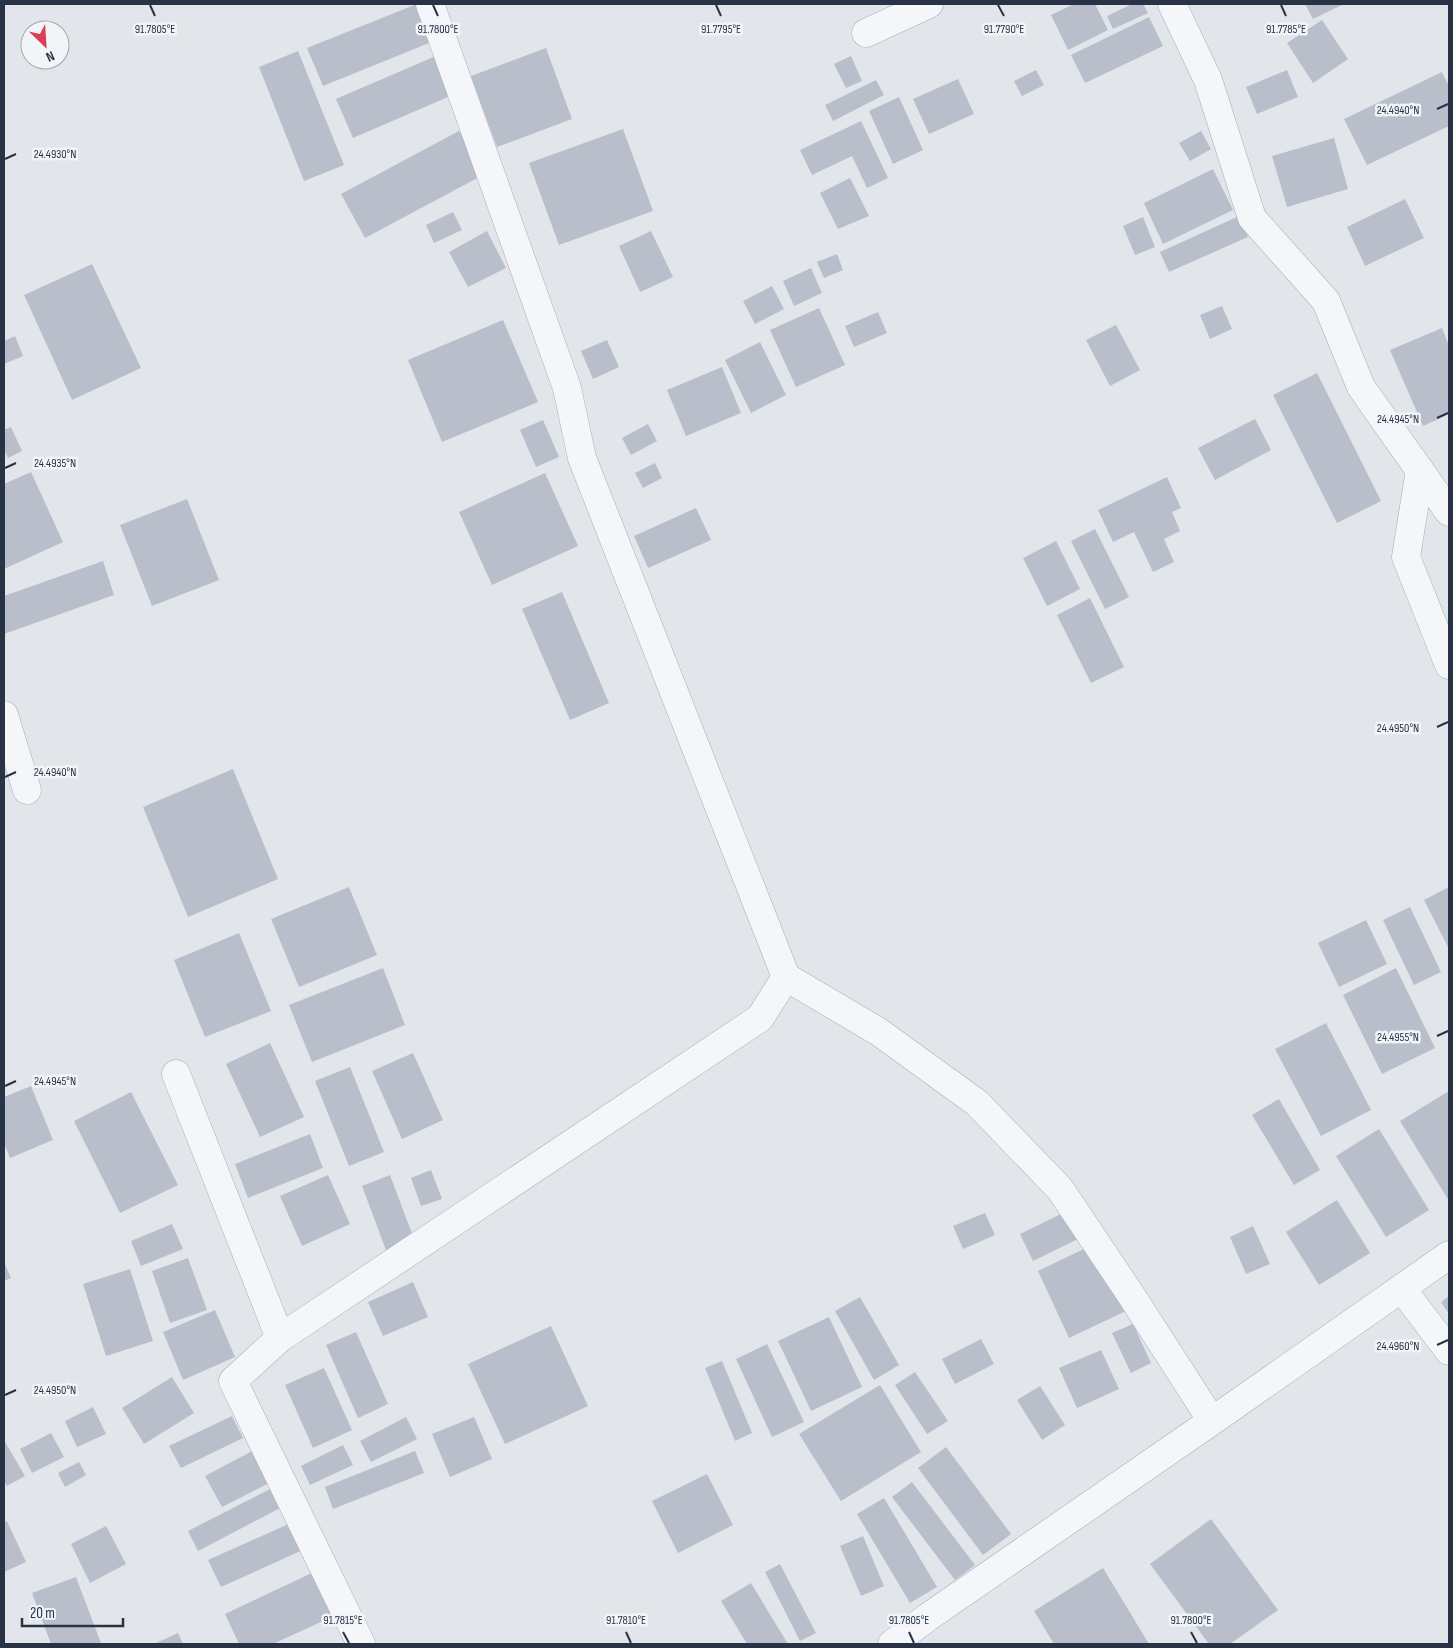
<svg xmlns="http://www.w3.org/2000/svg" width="1453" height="1648" font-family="'Sofia Sans Condensed',sans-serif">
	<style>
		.building { fill: #b8bfca }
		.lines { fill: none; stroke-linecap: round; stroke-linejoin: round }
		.minor-casing { stroke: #a6adb6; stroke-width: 29 }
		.minor { stroke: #f5f6f9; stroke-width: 28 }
		.ticks { fill: none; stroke: #283345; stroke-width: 2 }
		.ticks-label { font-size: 12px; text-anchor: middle; fill: #283345; stroke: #f2f5f8; stroke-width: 5; stroke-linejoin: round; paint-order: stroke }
	</style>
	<rect width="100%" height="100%" fill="#e2e6eb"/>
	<!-- building -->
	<path class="building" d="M417 4 434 41 323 86 307 48Z
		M1074 4H1095L1108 30 1068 50 1051 15Z
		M1132 4H1143L1148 13 1113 29 1107 16Z
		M1305 4H1344L1313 19Z
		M1149 17 1163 46 1085 83 1071 55Z
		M1322 20 1348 59 1313 83 1287 43Z
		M546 48 572 119 497 147 471 76Z
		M298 51 344 165 304 181 259 67Z
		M438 55 455 94 353 138 336 99Z
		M851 56 862 81 846 88 834 64Z
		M1036 70 1044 85 1022 96 1014 81Z
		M1287 70 1298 97 1257 114 1246 87Z
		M1442 72 1449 86V126L1367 165 1344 119Z
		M958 79 974 114 929 134 913 99Z
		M876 80 884 95 833 121 825 105Z
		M899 97 923 150 893 164 869 111Z
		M861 121 888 178 867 188 852 156 812 175 800 150Z
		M623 129 653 211 559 245 529 163Z
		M459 131 483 175 365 238 341 194Z
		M1201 131 1211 149 1190 161 1179 143Z
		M1334 138 1348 189 1287 207 1272 156Z
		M1213 169 1233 210 1163 244 1144 203Z
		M850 178 869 216 838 229 820 193Z
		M1405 199 1424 238 1365 266 1347 227Z
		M453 212 462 230 434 243 426 225Z
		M1239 216 1248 237 1169 272 1160 252Z
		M1143 217 1155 247 1135 255 1123 226Z
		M487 231 506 268 468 287 449 252Z
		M651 231 673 277 640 292 619 246Z
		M837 254 843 270 824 278 817 262Z
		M92 264 141 368 72 400 24 295Z
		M811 268 822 293 794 306 783 281Z
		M772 286 784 309 755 324 743 301Z
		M1222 306 1232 329 1210 339 1200 315Z
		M819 308 845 365 796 387 770 330Z
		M878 312 887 333 854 347 845 326Z
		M503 320 538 402 442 442 408 360Z
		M1116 325 1140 370 1110 386 1086 340Z
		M1442 328 1449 346V414L1423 426 1390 350Z
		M15 336 23 356 4 364V341Z
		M607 340 619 367 593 379 581 351Z
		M760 342 786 395 751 413 725 360Z
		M722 367 741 413 686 436 667 390Z
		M1317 373 1381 501 1337 523 1273 395Z
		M1255 419 1271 450 1215 480 1198 448Z
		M543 420 559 457 536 467 520 430Z
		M648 424 657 441 631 455 622 438Z
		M11 427 22 451 8 458 4 450V430Z
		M655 463 662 478 643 488 635 473Z
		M31 472 63 542 4 569V484Z
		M545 473 578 546 492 585 459 512Z
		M1167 477 1181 508 1172 512 1180 531 1164 539 1174 562 1153 572 1134 532 1113 542 1098 510Z
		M187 499 219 580 152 606 120 525Z
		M696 508 711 540 648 568 634 536Z
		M1095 529 1129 597 1105 609 1071 541Z
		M1056 541 1080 589 1047 606 1023 558Z
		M103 561 114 595 4 634V596Z
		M562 592 609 703 570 720 522 609Z
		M1090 598 1124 667 1091 683 1057 615Z
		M233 769 278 879 188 917 143 807Z
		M349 887 377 955 299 987 271 919Z
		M1449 887V949L1424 900Z
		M1410 907 1441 972 1414 985 1383 920Z
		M1366 920 1387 964 1339 987 1318 943Z
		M239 933 271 1011 205 1037 174 960Z
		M383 968 405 1025 312 1062 289 1005Z
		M1396 968 1435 1048 1382 1074 1343 995Z
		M1326 1023 1371 1110 1321 1136 1275 1049Z
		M270 1043 304 1117 260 1137 226 1064Z
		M413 1053 443 1120 402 1139 372 1071Z
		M350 1067 384 1152 349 1166 315 1081Z
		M31 1086 53 1140 10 1158 4 1143V1097Z
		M1449 1091V1201L1400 1121Z
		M131 1092 178 1185 120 1213 74 1121Z
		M1279 1099 1320 1170 1294 1185 1252 1115Z
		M1379 1129 1429 1210 1386 1237 1336 1156Z
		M310 1134 323 1168 248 1198 235 1164Z
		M431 1170 442 1199 421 1206 411 1178Z
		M328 1175 350 1224 302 1246 280 1196Z
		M390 1175 414 1239 386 1250 362 1186Z
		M1337 1200 1370 1253 1319 1285 1286 1232Z
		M1067 1211 1080 1238 1033 1261 1020 1234Z
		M985 1213 995 1235 963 1249 953 1226Z
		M172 1224 183 1249 141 1266 131 1241Z
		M1253 1226 1270 1264 1246 1274 1230 1237Z
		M1094 1244 1126 1311 1069 1338 1038 1271Z
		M188 1258 207 1310 170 1323 152 1271Z
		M4 1262 11 1278 4 1281Z
		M130 1269 153 1341 106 1356 83 1284Z
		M413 1282 428 1317 383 1336 368 1302Z
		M1449 1296V1314L1441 1302Z
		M860 1297 899 1365 874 1380 835 1311Z
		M215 1310 235 1357 183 1380 163 1332Z
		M829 1317 862 1387 811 1411 778 1341Z
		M1133 1324 1151 1363 1131 1373 1112 1333Z
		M551 1326 588 1406 505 1444 468 1364Z
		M356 1332 388 1404 358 1418 326 1345Z
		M981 1339 994 1364 955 1384 942 1359Z
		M767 1344 804 1422 772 1437 736 1359Z
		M1101 1350 1119 1389 1077 1408 1059 1368Z
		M722 1361 752 1433 735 1441 705 1368Z
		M324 1368 352 1430 313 1448 285 1385Z
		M915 1372 948 1421 927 1434 895 1385Z
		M172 1377 194 1413 144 1444 122 1408Z
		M880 1385 921 1452 841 1501 799 1434Z
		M1040 1386 1065 1425 1042 1440 1017 1400Z
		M93 1407 106 1434 77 1447 65 1421Z
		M232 1416 243 1438 181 1468 169 1446Z
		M406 1417 417 1439 371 1462 360 1441Z
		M474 1417 492 1459 450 1477 432 1434Z
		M51 1433 64 1457 32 1473 20 1449Z
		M4 1440 25 1476 7 1486 4 1481Z
		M343 1445 353 1465 310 1485 301 1466Z
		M946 1447 1011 1534 983 1555 918 1468Z
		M256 1449 273 1481 222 1507 205 1476Z
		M415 1451 424 1473 333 1509 325 1487Z
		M79 1462 86 1475 65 1487 58 1473Z
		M707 1474 733 1525 678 1553 652 1501Z
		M912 1482 975 1565 955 1580 892 1497Z
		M272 1488 282 1507 198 1551 188 1531Z
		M884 1498 937 1587 910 1603 857 1514Z
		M1211 1519 1278 1610 1230 1644H1209L1150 1564Z
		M7 1521 26 1562 4 1572V1522Z
		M293 1522 305 1549 221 1587 208 1560Z
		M106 1526 126 1564 90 1583 71 1544Z
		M863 1536 884 1586 861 1596 840 1546Z
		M780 1564 816 1633 800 1641 765 1572Z
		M1103 1568 1149 1644H1054L1034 1611Z
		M316 1571 336 1615 273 1644H239L225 1614Z
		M76 1577 101 1643 51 1644 32 1593Z
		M751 1583 788 1644H747L721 1601Z
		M178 1633 183 1644H154Z"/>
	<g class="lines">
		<!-- minor casing -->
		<g class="minor-casing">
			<path id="minor" d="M1172 4 1208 80 1252 218 1326 301 1361 387 1449 512
				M866 33 929 4
				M1420 470 1406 557 1449 665
				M4 715 27 790
				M786 977 879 1032 977 1103 1060 1189 1129 1292 1212 1421
				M176 1074 280 1338
				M1402 1289 1449 1351
				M361 1644 233 1381 280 1338 760 1018 786 977 582 458 567 388 430 4
				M892 1644 928 1617 1212 1421 1449 1255"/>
		</g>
		<!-- minor -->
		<use href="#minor" class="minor"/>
	</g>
	<!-- ticks -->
	<path class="ticks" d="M150 5 155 16M433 5 438 16M716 5 721 16M998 5 1004 16M1281 5 1286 16M1437 109 1448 104M5 159 16 154M1437 418 1448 413M5 468 16 463M1437 727 1448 722M5 777 16 772M1437 1036 1448 1031M5 1086 16 1081M1437 1345 1448 1340M5 1395 16 1390M343 1632 349 1643M626 1632 631 1643M909 1632 914 1643M1191 1632 1197 1643"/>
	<g class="ticks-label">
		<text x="155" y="33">91.7805°E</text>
		<text x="438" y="33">91.7800°E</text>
		<text x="721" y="33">91.7795°E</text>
		<text x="1004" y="33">91.7790°E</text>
		<text x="1286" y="33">91.7785°E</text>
		<text x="1398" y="114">24.4940°N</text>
		<text x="55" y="158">24.4930°N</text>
		<text x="1398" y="423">24.4945°N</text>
		<text x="55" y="467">24.4935°N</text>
		<text x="1398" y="732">24.4950°N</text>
		<text x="55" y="776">24.4940°N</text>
		<text x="1398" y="1041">24.4955°N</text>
		<text x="55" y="1085">24.4945°N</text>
		<text x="1398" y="1350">24.4960°N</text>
		<text x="55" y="1394">24.4950°N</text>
		<text x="343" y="1624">91.7815°E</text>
		<text x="626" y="1624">91.7810°E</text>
		<text x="909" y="1624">91.7805°E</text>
		<text x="1191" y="1624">91.7800°E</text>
	</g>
	<!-- border -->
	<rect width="1453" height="1648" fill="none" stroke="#283345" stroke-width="10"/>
	<!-- north arrow -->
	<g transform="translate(45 45) rotate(155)"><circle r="24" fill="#f2f5f8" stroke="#a1a7b0"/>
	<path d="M0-4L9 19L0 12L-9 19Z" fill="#da3d56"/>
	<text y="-8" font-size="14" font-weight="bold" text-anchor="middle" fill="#283345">N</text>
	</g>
	<!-- scale -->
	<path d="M22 1618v8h101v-8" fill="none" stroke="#283345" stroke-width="2.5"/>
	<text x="30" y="1618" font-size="15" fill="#283345" stroke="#f2f5f8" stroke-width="4" paint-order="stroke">20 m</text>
</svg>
